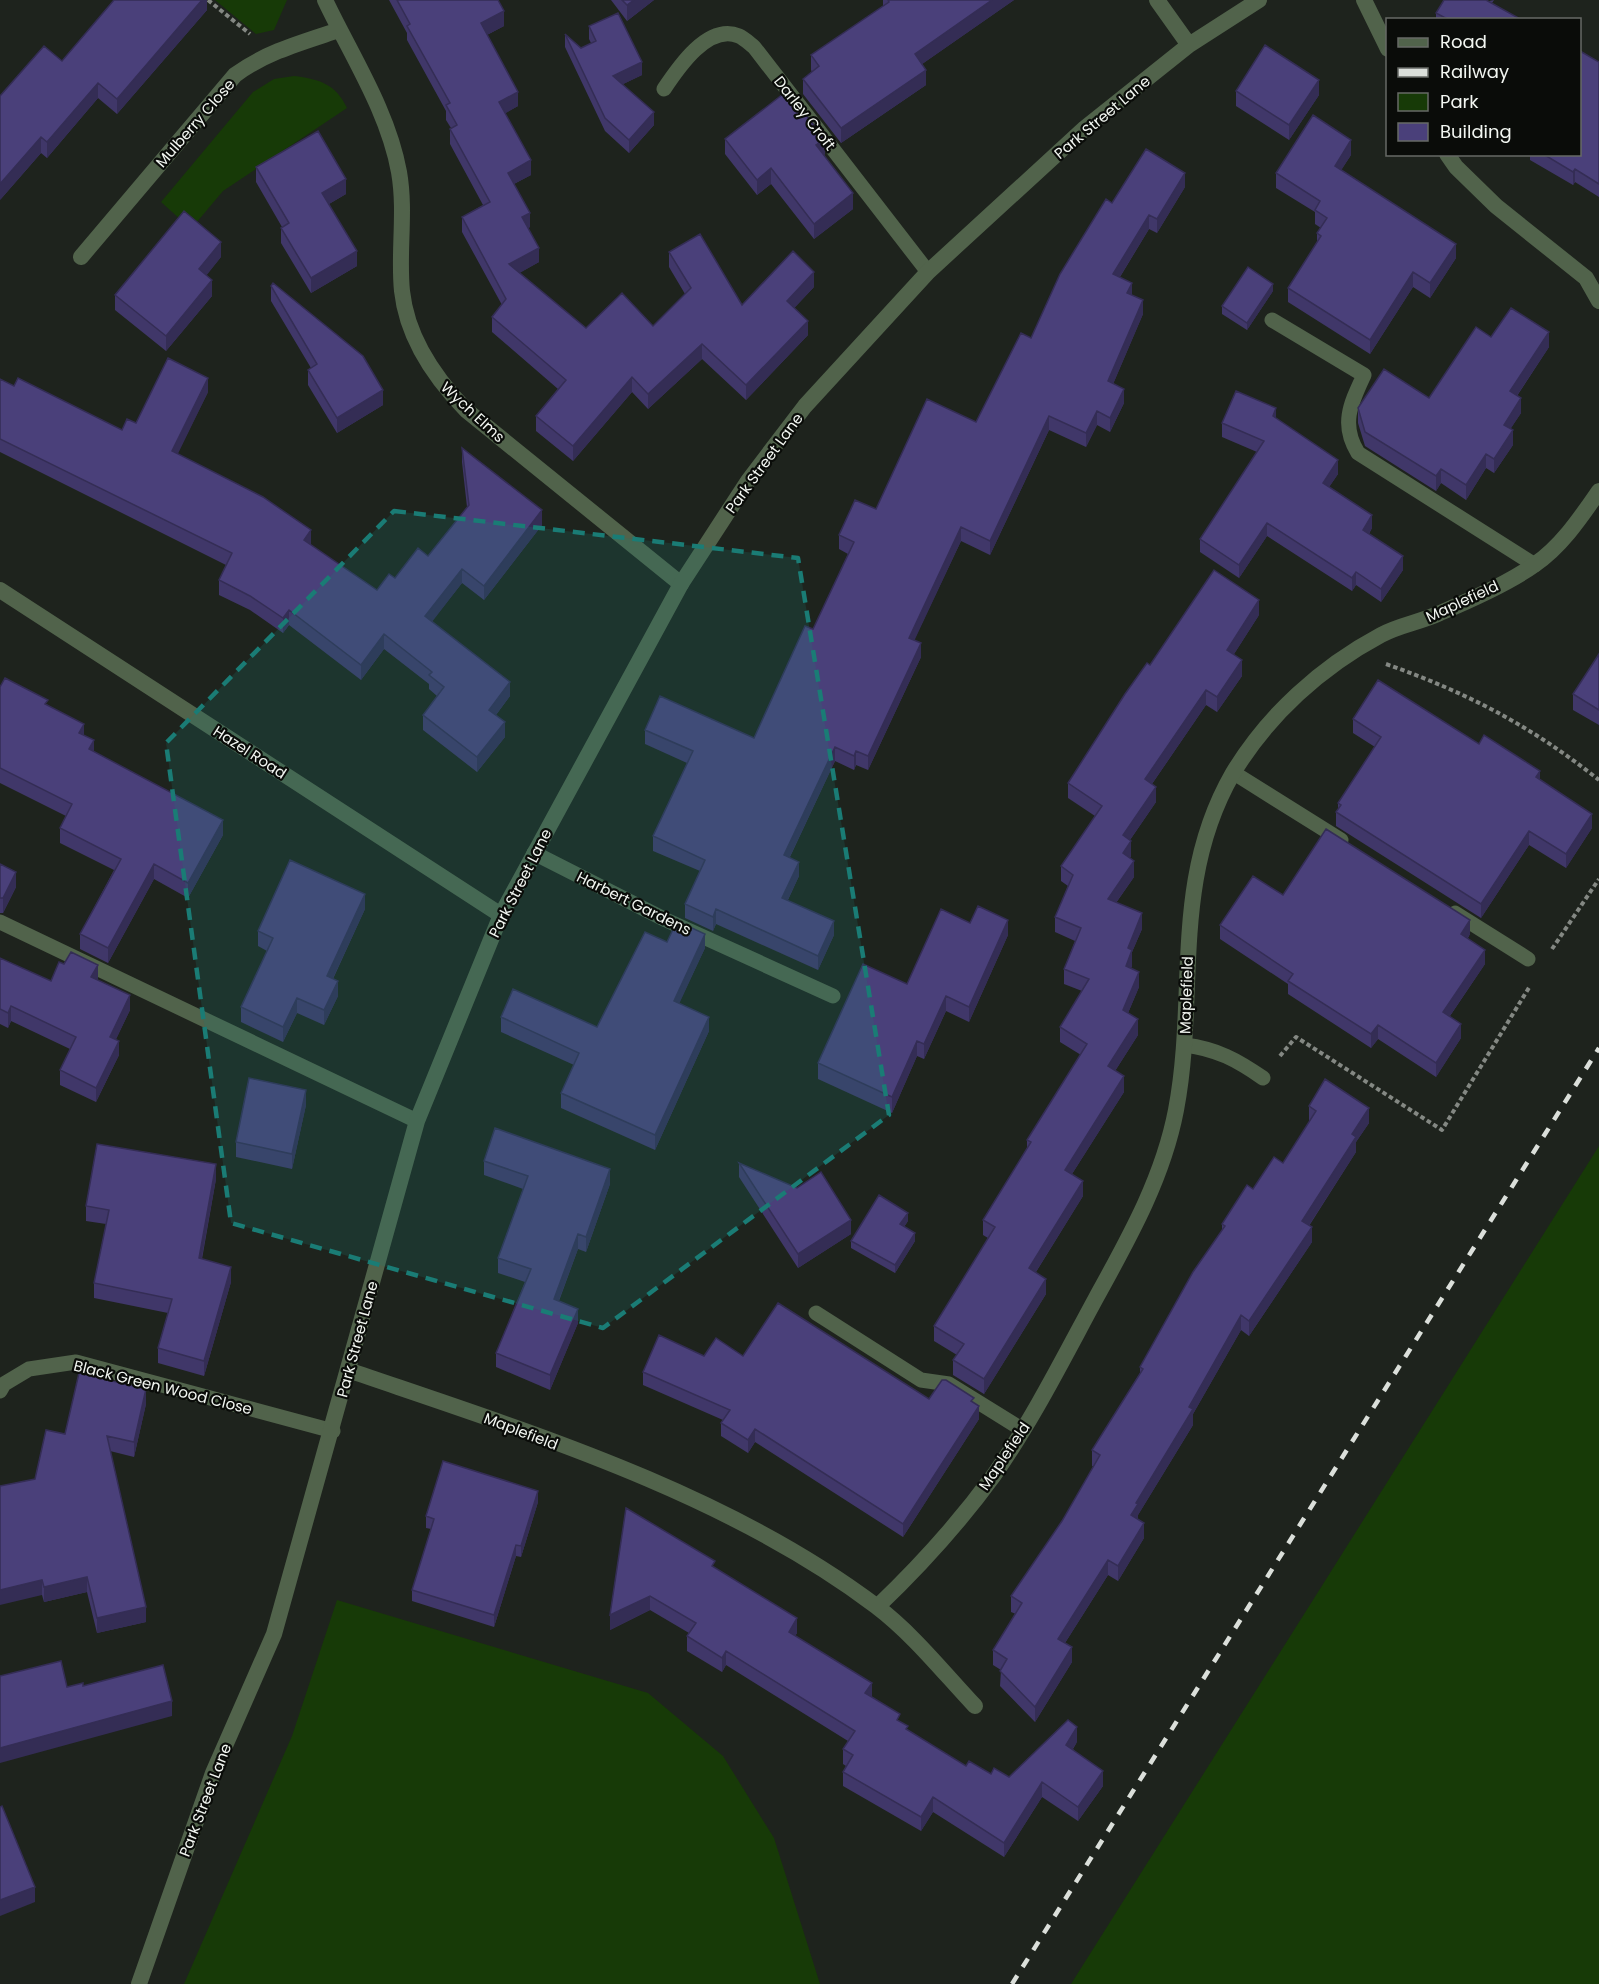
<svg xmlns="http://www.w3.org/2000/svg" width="1599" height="1984" font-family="Poppins,sans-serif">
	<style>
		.green { fill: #173a07 }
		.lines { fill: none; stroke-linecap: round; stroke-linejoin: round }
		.path { stroke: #848883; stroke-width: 4; stroke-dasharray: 4.5 3; stroke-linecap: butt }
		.service { stroke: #51634b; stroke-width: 15 }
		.minor { stroke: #51634b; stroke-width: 16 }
		.tertiary { stroke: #51634b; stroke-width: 16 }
		.rail { stroke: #dbdfda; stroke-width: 4.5; stroke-dasharray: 10 10; stroke-linecap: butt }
		.wall { fill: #403769 }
		.shaded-wall { fill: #342d55 }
		.building { fill: #4a407a; stroke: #342d55; stroke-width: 1.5 }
		.marked { fill: #1a7c75; fill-opacity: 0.2; stroke: #1a7c75; stroke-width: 4.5; stroke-dasharray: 12 8; stroke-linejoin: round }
		.labels { text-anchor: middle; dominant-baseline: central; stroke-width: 4.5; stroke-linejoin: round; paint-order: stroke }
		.street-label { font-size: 15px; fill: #f2f6f1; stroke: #0a0c09 }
	</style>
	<rect width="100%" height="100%" fill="#1e231d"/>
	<!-- green -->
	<path class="green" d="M215 0H287L274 30 256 34Z
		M294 76C319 79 336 84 347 108L223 191 191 229 161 202 253 92 274 79Z
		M1599 1146V1984H1071Z
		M337 1600 648 1693 723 1756 774 1838 820 1984H184L292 1736Z"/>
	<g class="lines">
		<!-- path -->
		<path class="path" d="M208 0 250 34
			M1386 664C1468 693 1531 726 1599 780
			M1552 949 1599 879
			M1280 1056 1296 1037 1442 1130 1530 986"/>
		<!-- service -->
		<path class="service" d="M664 89C678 68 708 23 739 36 744 38 750 44 754 47L928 272
			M1272 320 1364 375C1351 403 1340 424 1358 453L1535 565
			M1234 773 1341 840
			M534 853 666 920 833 996
			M1455 913 1528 959
			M0 922 417 1121
			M1185 1045C1217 1049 1237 1060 1263 1078
			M816 1313 921 1380 949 1384 1023 1430
			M0 1391 4 1384 29 1369 76 1362 333 1431"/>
		<!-- minor -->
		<path class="minor" d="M325 0C351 55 388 111 399 172 406 212 398 252 402 291 407 338 434 377 466 410L681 584
			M1364 0 1388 49
			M1447 154 1456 167 1496 206 1586 278 1599 301
			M81 257 235 75C266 52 303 42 339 30
			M0 590 501 915
			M348 1370C526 1431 725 1492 876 1606 913 1634 943 1672 975 1706
			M877 1607C920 1566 959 1523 994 1475 1033 1419 1064 1357 1096 1298 1129 1238 1163 1178 1176 1110 1198 994 1170 882 1233 773 1268 715 1321 667 1381 635 1399 625 1421 622 1440 613 1466 602 1512 581 1534 565 1561 547 1581 517 1599 491"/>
		<!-- tertiary -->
		<path class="tertiary" d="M1157 0 1189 45
			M139 1984 213 1773 274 1634 417 1121 501 915 681 584 748 481 805 406 928 272 1085 128 1189 45 1259 0"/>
		<!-- rail -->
		<path class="rail" d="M1012 1984 1599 1048"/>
	</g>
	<!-- wall -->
	<path class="wall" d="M207 0V10L117 114 98 98 47 158 41 153 0 200 62 61Z
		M389 0H498L504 26 487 35 518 106 505 113 531 175 514 184 530 227 528 228 539 262 519 273 586 328 653 326 685 294 669 267V252L742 305 814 287 794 308 808 335 746 400 702 359 648 409 632 392 573 461 536 431V416L558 389 492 332V317L502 305 462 232V217L483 205 450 144V129L451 128 446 120V111L407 40V33Z
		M611 0H654L627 21Z
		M883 0H1014L922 64 926 85 841 143 803 94V79L812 72 811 70V55L883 6Z
		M1494 0 1492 3 1522 20H1436V13Z
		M589 26 642 75 623 84 654 125 629 153 605 131 565 47V34L581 48 591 43 589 39Z
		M1599 62V197L1575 182 1573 185 1530 160V154H1580Z
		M1236 91 1319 95 1289 140 1236 106Z
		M725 139 825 154 824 155 853 209 814 239 771 184 757 195 725 154Z
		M1351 155 1341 170 1456 258 1430 298 1413 287 1370 354 1288 302V288L1317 242V233L1321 228 1315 224V212L1276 188V173Z
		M256 167 346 194 329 204 357 266 311 293 281 243V228L282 227 256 182Z
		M1185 187 1157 233 1149 229 1120 277 1132 295 1143 314 1113 384 1124 403 1110 432 1097 425 1086 447 1049 430 990 555 961 541 914 640 921 657 868 770 856 765 854 770 835 761 790 857 799 876 788 900 834 935 818 970 716 924 713 931 685 918V904L700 871 653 851V836L687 763 645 744V730L754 738 813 629 848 554 839 549V535L876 509 976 422 1031 338 1112 203Z
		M221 257 206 275 212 296 166 351 115 310V295Z
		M271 286 383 405 337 433 308 385V370L311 368 271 301Z
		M1273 291 1247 330 1222 314V306Z
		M1491 337 1549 347 1517 396 1521 413 1510 429 1513 445 1494 473 1486 468 1466 500 1441 483 1436 491 1365 446 1358 423V408L1429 398Z
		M0 379 14 386 122 430 208 392 177 454 377 590 428 556 467 507 462 462V448L542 525 484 600 462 583 432 621 510 696 496 715 505 737 477 772 423 730V715L437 696 429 689V684L384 649 361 680 289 625 283 633 250 610 219 595V580L226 565 0 452Z
		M1276 418 1338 474 1329 487 1372 528 1369 534 1403 570 1381 602 1356 585 1352 591 1267 536 1239 578 1200 552V539L1257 452 1222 437V423Z
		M1259 615 1234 654 1242 676 1217 712 1206 705 1152 784 1156 802 1130 840 1131 856 1130 858 1134 877 1116 903 1142 929 1132 952V966L1131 968 1139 987 1128 1013 1138 1035 1115 1071 1124 1092 1072 1174 1083 1196 1036 1272 1046 1294 984 1394 953 1375V1360L957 1355 934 1341V1326L988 1238 983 1235V1220L1027 1148V1140L1081 1055 1060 1042V1027L1082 991 1064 984V969L1075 941 1055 932V917L1068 886 1061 881V866L1095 816 1068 798V783L1150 665Z
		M1599 654V725L1573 710V694Z
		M0 687 48 705 84 735 94 752 223 835 188 898 154 879 108 963 80 949V934L114 870 60 843V828L66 816 0 783Z
		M1353 719 1479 744 1540 780 1592 828 1566 868 1529 845 1481 918 1336 826V812L1338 809V803L1375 747 1353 733Z
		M0 864 16 887 3 913H0Z
		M1283 895 1470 934 1468 938 1485 964 1450 1016 1461 1038 1436 1077 1378 1039 1371 1048 1288 994V984L1220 939V925Z
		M365 909 333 979 338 996 324 1025 297 1013 283 1042 241 1022V1007L267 951 258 946V931Z
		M970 923 1008 935 969 1022 946 1011 924 1059 917 1056 892 1113 818 1079V1063L907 984Z
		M667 942 705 948 679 1003 709 1031 655 1150 561 1108V1093L574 1065 501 1032V1017L597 1027Z
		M0 958 51 981 98 980 130 1010 116 1039 119 1055 96 1102 60 1085V1070L70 1049 11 1021 8 1028 0 1024Z
		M306 1105 292 1169 236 1157V1142Z
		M1309 1106 1369 1123 1356 1142V1152L1309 1226 1312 1242 1249 1336 1241 1330 1193 1414V1425L1138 1515V1519L1144 1538 1118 1581 1108 1575 1065 1643 1072 1662 1035 1722 1000 1686 1001 1670 993 1665V1650L1016 1614 1011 1612V1596L1062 1521 1094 1467 1092 1466V1450L1140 1373V1367L1222 1231V1224L1253 1189 1283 1163 1309 1122Z
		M484 1161 610 1184 586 1252 578 1249 559 1301 578 1323 550 1390 496 1367V1353L525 1282 498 1273V1258L523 1189 484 1175Z
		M739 1163 851 1234 798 1268 739 1177Z
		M216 1179 202 1259 231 1282 204 1376 158 1363V1348L168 1313 94 1298V1283L106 1224 86 1221V1206Z
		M908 1221 904 1227 915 1241 895 1273 851 1248V1241Z
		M704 1356H743L929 1399 974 1403 979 1419 903 1537 755 1442 748 1453 721 1436V1423L723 1420 643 1385V1372Z
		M146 1404 134 1457 110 1451 146 1622 97 1633 87 1592 44 1602 42 1595 35 1479 65 1434Z
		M538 1502 521 1557 516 1556 494 1627 412 1601V1590L431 1529 426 1528V1516Z
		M626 1508 715 1568 797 1633 795 1636 872 1697 900 1722 908 1730 966 1766 991 1774 1009 1777 1077 1742 1073 1749 1103 1786 1078 1821 1042 1797 1004 1857 933 1812 921 1831 843 1786V1772L846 1766 843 1764V1749L848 1741 726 1665 722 1672 687 1651V1636L689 1633 650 1610 610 1630Z"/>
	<!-- shaded-wall -->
	<path class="shaded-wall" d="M202 0H207V10L117 114V99Z
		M634 0H654L627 21V5Z
		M992 0H1014L915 69V54Z
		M504 11V26L481 38V23Z
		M642 62V75L613 89V76Z
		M926 70V85L841 143V128Z
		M1319 80V95L1289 140V125Z
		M98 83V98L47 158V142Z
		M518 92V106L499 117V102Z
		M654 112V125L629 153V140Z
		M41 137V153L0 200V184Z
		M825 139V154L816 160V145Z
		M1351 140V155L1335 180V166Z
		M531 160V175L508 187V173Z
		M771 168V184L757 195V180Z
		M1575 169V182L1573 185V172Z
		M1185 173V187L1157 233V219Z
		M346 179V194L322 208V193Z
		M853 193V209L814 239V224Z
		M530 213V227L522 232V217Z
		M1149 215V229L1113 288V274Z
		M221 242V257L199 285V269Z
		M1456 244V258L1430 298V283Z
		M539 248V262L509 279V264Z
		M357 251V266L311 293V278Z
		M814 272V287L787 316V301Z
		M1413 272V287L1370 354V340Z
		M212 280V296L166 351V336Z
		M1132 283V297L1127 293Z
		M1273 284V291L1247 330V323Z
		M1143 300V314L1108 396V381Z
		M808 321V335L746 400V385Z
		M1549 332V347L1510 406V391Z
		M702 344V359L648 409V394Z
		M632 377V392L573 461V446Z
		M208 378V392L172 466V451Z
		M1124 389V403L1110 432V418Z
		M383 390V405L337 433V418Z
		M1521 398V413L1504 439V425Z
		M1276 408V421L1273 416Z
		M1097 411V425L1086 447V433Z
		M1049 416V430L990 555V541Z
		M1513 430V445L1494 473V459Z
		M1486 454V468L1466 500V485Z
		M1338 460V474L1323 496V483Z
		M1441 469V483L1436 491V476Z
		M542 510V525L484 600V586Z
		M1372 515V528L1363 543V530Z
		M1267 523V536L1239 578V565Z
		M961 527V541L909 652V638Z
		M311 530V544L304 555V540Z
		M1403 556V570L1381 602V589Z
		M462 569V583L425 631V616Z
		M1356 572V585L1352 591V578Z
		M1259 600V615L1227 665V650Z
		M289 610V625L283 633V618Z
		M384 634V649L361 680V665Z
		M921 643V657L868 770V756Z
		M1242 660V676L1217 712V697Z
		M510 682V696L489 724V710Z
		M1206 690V705L1145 794V779Z
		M505 722V737L477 772V757Z
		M84 724V739L79 733Z
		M94 740V755L89 749Z
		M835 747V761L784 869V855Z
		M856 751V765L854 770V756Z
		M1540 771V785L1536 777Z
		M1156 787V802L1123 850V835Z
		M1592 814V828L1566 868V854Z
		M223 820V835L188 898V883Z
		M1529 831V845L1481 918V904Z
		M1131 841V856L1123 869V853Z
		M1134 861V877L1108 914V899Z
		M799 862V876L782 912V898Z
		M154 864V879L108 963V948Z
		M16 872V887L3 913V898Z
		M365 894V909L327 991V976Z
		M716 909V924L713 931V917Z
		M1142 913V929L1132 952V966L1126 981V966L1128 948Z
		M1008 920V935L969 1022V1007Z
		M1470 920V934L1461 947V934Z
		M834 921V935L818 970V956Z
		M705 934V948L674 1015V1001Z
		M1485 950V964L1443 1026V1012Z
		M98 965V980L91 992V977Z
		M1139 972V987L1123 1025V1010Z
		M338 981V996L324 1025V1010Z
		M130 995V1010L110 1052V1037Z
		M946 996V1011L924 1059V1044Z
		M297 998V1013L283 1042V1027Z
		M11 1006V1021L8 1028V1013Z
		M709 1017V1031L655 1150V1135Z
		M1138 1019V1035L1108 1082V1066Z
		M1461 1024V1038L1436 1077V1063Z
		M1378 1025V1039L1371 1048V1034Z
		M119 1041V1055L96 1102V1088Z
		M917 1041V1056L892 1113V1097Z
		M1124 1076V1092L1065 1185V1170Z
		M306 1090V1105L292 1169V1154Z
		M1369 1108V1123L1356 1142V1152L1302 1236V1221L1352 1134Z
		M216 1164V1179L199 1273V1258Z
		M610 1169V1184L586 1252V1237Z
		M1083 1181V1196L1029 1283V1268Z
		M908 1213V1221L900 1232V1224Z
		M851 1220V1234L798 1268V1254Z
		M1312 1227V1242L1249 1336V1321Z
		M915 1233V1241L895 1273V1265Z
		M578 1234V1249L554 1313V1299Z
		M231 1267V1282L204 1376V1361Z
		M1046 1279V1294L984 1394V1379Z
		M578 1309V1323L550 1390V1375Z
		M1241 1315V1330L1193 1414V1425L1138 1515V1519L1131 1515 1136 1503Z
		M146 1389V1404L134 1457V1442Z
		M979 1406V1419L903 1537V1524Z
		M755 1429V1442L748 1453V1440Z
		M538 1491V1502L521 1557V1546Z
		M1144 1523V1538L1118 1581V1566Z
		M516 1545V1556L494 1627V1615Z
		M1108 1560V1575L1058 1654V1639Z
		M87 1577V1592L44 1602V1587Z
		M42 1580V1595L0 1605V1590Z
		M650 1596V1610L610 1630V1615Z
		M146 1607V1622L97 1633V1618Z
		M797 1618V1633L789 1646V1632Z
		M1072 1647V1662L1035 1722V1707Z
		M726 1651V1665L722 1672V1658Z
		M872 1683V1697L865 1693Z
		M172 1701V1716L0 1763V1748Z
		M1077 1727V1742L1066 1759V1745Z
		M1103 1771V1786L1078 1821V1807Z
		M1042 1782V1797L1004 1857V1843Z
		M933 1797V1812L921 1831V1817Z
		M35 1887V1902L0 1916V1900Z"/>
	<!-- building -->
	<path class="building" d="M114 0H202L117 99 98 83 47 142 41 137 0 184V96L44 46 62 61Z
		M397 0H498L504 11 481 23 518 92 499 102 531 160 508 173 530 213 522 217 539 248 509 264 586 328 622 293 653 326 691 288 669 252 700 234 742 305 793 251 814 272 787 301 808 321 746 385 702 344 648 394 632 377 573 446 536 416 566 380 492 317 506 299 462 217 490 202 450 129 457 125 446 105 450 103 407 26 410 24Z
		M622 0H634L627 5Z
		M888 0H992L915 54 926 70 841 128 803 79 819 66 811 55 889 2Z
		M1444 0H1486L1522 20H1449L1436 13Z
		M618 13 642 62 613 76 654 112 629 140 605 118 565 34 581 48 596 41 589 26Z
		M1265 45 1319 80 1289 125 1236 91Z
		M1580 51 1599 62V184L1575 169 1573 172 1543 154H1580Z
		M787 91 825 139 816 145 853 193 814 224 771 168 757 180 725 139Z
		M1313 115 1351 140 1335 166 1456 244 1430 283 1413 272 1370 340 1288 288 1321 236 1317 233 1327 218 1315 210 1320 201 1276 173Z
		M318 131 346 179 322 193 357 251 311 278 281 228 289 223 256 167Z
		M1146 149 1185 173 1157 219 1149 215 1113 274 1132 283 1127 293 1143 300 1108 381 1124 389 1110 418 1097 411 1086 433 1049 416 990 541 961 527 909 638 921 643 868 756 856 751 854 756 835 747 784 855 799 862 782 898 834 921 818 956 716 909 713 917 685 904 705 860 653 836 693 751 645 730 660 696 754 738 805 626 813 629 854 542 839 535 855 500 876 509 927 399 976 422 1021 333 1031 338 1060 274 1106 199 1112 203Z
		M184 211 221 242 199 269 212 280 166 336 115 295Z
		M1248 267 1273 284 1247 323 1222 306Z
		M273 283 363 356 383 390 337 418 308 370 317 364 271 286Z
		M1511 308 1549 332 1510 391 1521 398 1504 425 1513 430 1494 459 1486 454 1466 485 1441 469 1436 476 1365 432 1358 408 1384 369 1429 398 1476 327 1491 337Z
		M168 358 208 378 172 451 263 497 311 530 304 540 377 590 389 574 395 578 418 548 428 556 469 505 462 448 542 510 484 586 462 569 425 616 510 682 489 710 505 722 477 757 423 715 444 687 429 675 432 672 384 634 361 665 289 610 283 618 250 596 219 580 232 553 0 439V379L14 386 18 378 122 430 127 419 136 423Z
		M1236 391 1276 408 1273 416 1338 460 1323 483 1372 515 1363 530 1403 556 1381 589 1356 572 1352 578 1267 523 1239 565 1200 539 1264 441 1222 423Z
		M1214 570 1259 600 1227 650 1242 660 1217 697 1206 690 1145 779 1156 787 1123 835 1131 841 1123 853 1134 861 1108 899 1142 913 1128 948 1132 950 1126 966 1139 972 1123 1010 1138 1019 1108 1066 1124 1076 1065 1170 1083 1181 1029 1268 1046 1279 984 1379 953 1360 964 1344 934 1326 995 1227 983 1220 1031 1142 1027 1140 1087 1044 1060 1027 1089 979 1064 969 1081 928 1055 917 1073 875 1061 866 1102 806 1068 783 1125 694 1147 663 1150 665Z
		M1599 654V710L1573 694Z
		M5 678 48 700 45 704 84 724 79 733 94 740 89 749 223 820 188 883 154 864 108 948 80 934 121 859 60 828 72 804 0 768V687Z
		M1378 680 1479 744 1484 735 1540 771 1536 777 1592 814 1566 854 1529 831 1481 904 1336 812 1341 805 1338 803 1381 737 1353 719Z
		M1326 829 1470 920 1461 934 1485 950 1443 1012 1461 1024 1436 1063 1378 1025 1371 1034 1288 981 1293 974 1220 925 1253 876 1283 895Z
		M290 860 365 894 327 976 338 981 324 1010 297 998 283 1027 241 1007 273 938 258 931Z
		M0 864 16 872 3 898H0Z
		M978 906 1008 920 969 1007 946 996 924 1044 917 1041 892 1097 818 1063 863 964 907 984 941 909 970 923Z
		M677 921 705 934 674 1001 709 1017 655 1135 561 1093 579 1053 501 1017 513 989 597 1027 645 932 667 942Z
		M71 952 98 965 91 977 130 995 110 1037 119 1041 96 1088 60 1070 76 1037 11 1006 8 1013 0 1009V958L51 981 59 962 64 964Z
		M249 1078 306 1090 292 1154 236 1142Z
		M1325 1079 1369 1108 1352 1134 1356 1137 1302 1221 1312 1227 1249 1321 1241 1315 1189 1407 1193 1409 1136 1503 1138 1504 1131 1515 1144 1523 1118 1566 1108 1560 1058 1639 1072 1647 1035 1707 1000 1671 1007 1659 993 1650 1022 1603 1011 1596 1062 1521 1100 1455 1092 1450 1143 1369 1140 1367 1193 1272 1225 1226 1222 1224 1247 1185 1253 1189 1274 1157 1283 1163 1316 1111 1309 1106Z
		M495 1128 610 1169 586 1237 578 1234 554 1299 578 1309 550 1375 496 1353 531 1269 498 1258 528 1176 484 1161Z
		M97 1144 216 1164 199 1258 231 1267 204 1361 158 1348 172 1299 94 1283 109 1210 86 1206Z
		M739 1163 797 1188 821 1172 851 1220 798 1254Z
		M879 1195 908 1213 900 1224 915 1233 895 1265 851 1241Z
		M778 1303 929 1399 942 1380H946L974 1398 971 1401 979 1406 903 1524 755 1429 748 1440 721 1423 730 1410 643 1372 659 1335 704 1356 716 1338 743 1356Z
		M79 1373 146 1389 134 1442 107 1436 146 1607 97 1618 87 1577 44 1587 42 1580 0 1590V1486L35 1479 46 1430 65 1434Z
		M443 1461 538 1491 521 1546 516 1545 494 1615 412 1590 434 1519 426 1516Z
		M626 1508 715 1561 712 1566 797 1618 789 1632 872 1683 865 1693 900 1714 897 1720 908 1726 906 1729 966 1766 969 1761 991 1774 994 1768 1009 1777 1068 1720 1077 1727 1066 1745 1103 1771 1078 1807 1042 1782 1004 1843 933 1797 921 1817 843 1772 853 1755 843 1749 855 1731 726 1651 722 1658 687 1636 696 1623 650 1596 610 1615Z
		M61 1661 67 1687 83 1683V1686L163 1665 172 1701 0 1748V1676Z
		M2 1806 35 1887 0 1900V1807Z"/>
	<!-- marked area -->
	<path class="marked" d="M394 511 798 558 889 1115 603 1328 231 1223 166 743Z"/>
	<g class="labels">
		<!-- street labels -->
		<g class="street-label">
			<text transform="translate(805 113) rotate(52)">Darley Croft</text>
			<text transform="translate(1102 117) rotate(-40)">Park Street Lane</text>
			<text transform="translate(195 123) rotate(-49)">Mulberry Close</text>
			<text transform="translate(473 412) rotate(43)">Wych Elms</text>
			<text transform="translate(764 463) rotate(-54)">Park Street Lane</text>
			<text transform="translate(1462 601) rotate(-25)">Maplefield</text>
			<text transform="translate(250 752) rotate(33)">Hazel Road</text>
			<text transform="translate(520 883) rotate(-63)">Park Street Lane</text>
			<text transform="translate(634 903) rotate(26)">Harbert Gardens</text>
			<text transform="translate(1186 995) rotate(-88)">Maplefield</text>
			<text transform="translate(357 1339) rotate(-75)">Park Street Lane</text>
			<text transform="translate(163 1387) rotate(14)">Black Green Wood Close</text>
			<text transform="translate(521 1431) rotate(21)">Maplefield</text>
			<text transform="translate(1004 1456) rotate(-56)">Maplefield</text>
			<text transform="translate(205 1800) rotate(-69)">Park Street Lane</text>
		</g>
	</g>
	<!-- legend -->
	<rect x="1386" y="18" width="195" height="138" fill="#0a0c09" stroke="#676a66" stroke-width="1.5"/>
	<rect x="1398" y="38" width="30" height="9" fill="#51634b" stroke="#676a66" stroke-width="1.5"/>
	<text x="1440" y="48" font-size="18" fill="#f2f6f1">Road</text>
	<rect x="1398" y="68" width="30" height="9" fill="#dbdfda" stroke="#676a66" stroke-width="1.5"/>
	<text x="1440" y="78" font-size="18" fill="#f2f6f1">Railway</text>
	<rect x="1398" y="93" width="30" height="18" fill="#173a07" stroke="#676a66" stroke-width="1.5"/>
	<text x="1440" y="108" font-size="18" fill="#f2f6f1">Park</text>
	<rect x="1398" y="123" width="30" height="18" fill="#4a407a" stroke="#676a66" stroke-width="1.5"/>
	<text x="1440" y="138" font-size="18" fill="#f2f6f1">Building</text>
</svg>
